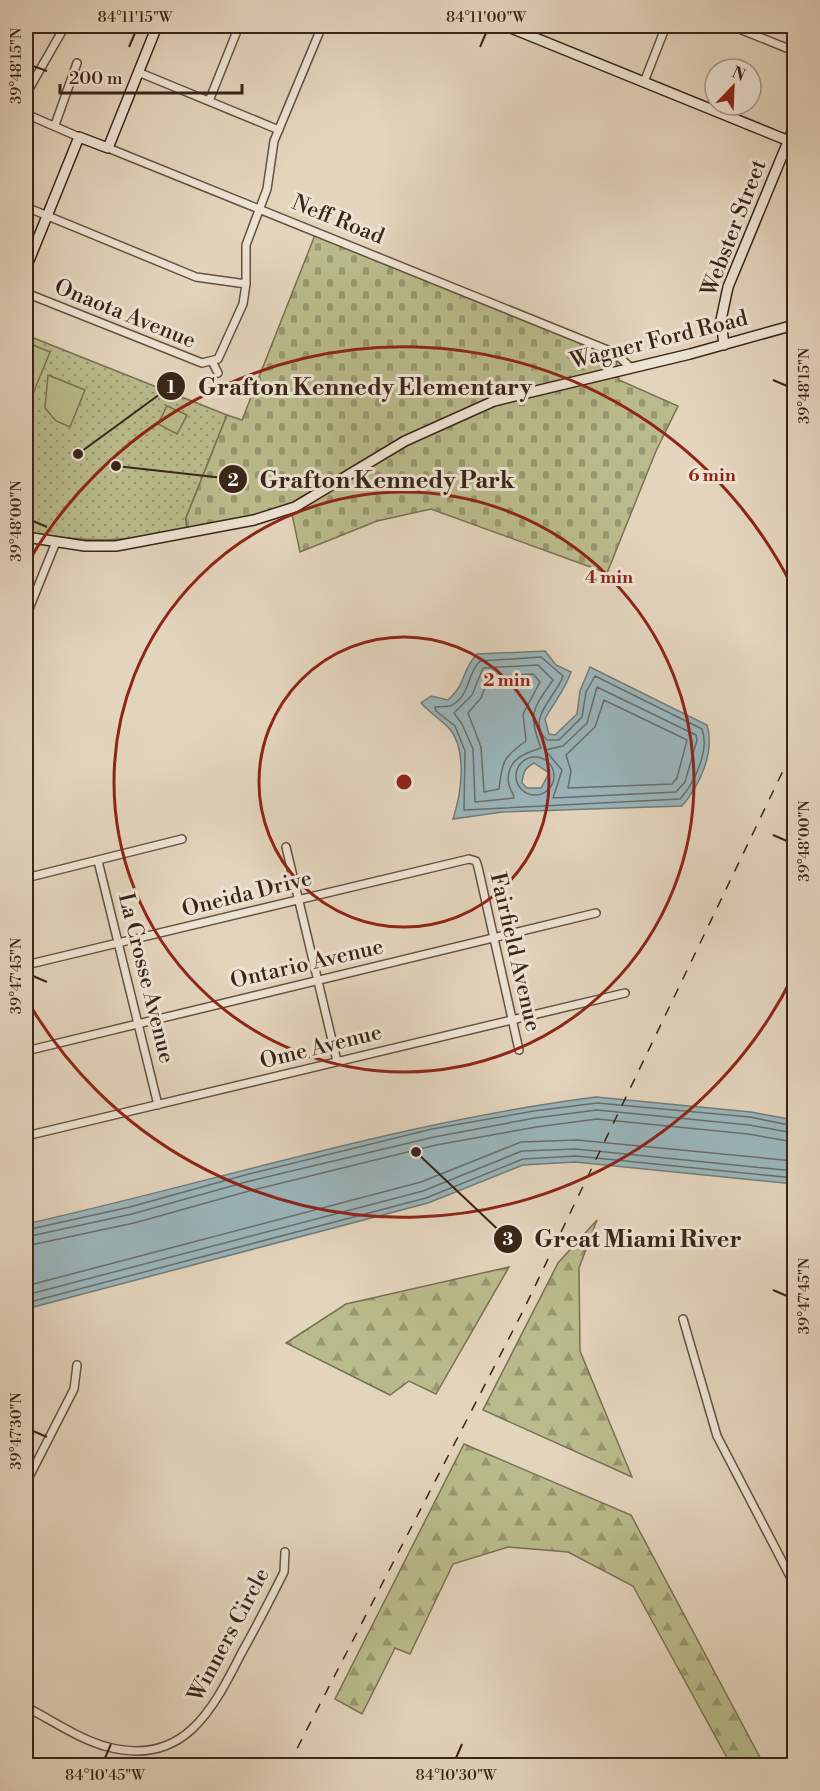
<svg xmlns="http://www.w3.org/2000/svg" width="820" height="1791" font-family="'Libre Bodoni',serif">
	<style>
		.grass { fill: url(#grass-dots); stroke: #7a7052; stroke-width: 1.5 }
		.forest { fill: url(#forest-firs); stroke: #7a7052; stroke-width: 1.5 }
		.cemetery { fill: url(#cemetery-stones); stroke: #7a7052; stroke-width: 1.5 }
		.pitch { fill: #babb8c; stroke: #7a7052; stroke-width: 1.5 }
		.water { fill: #9ab5bb; stroke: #737b79; stroke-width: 1.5; fill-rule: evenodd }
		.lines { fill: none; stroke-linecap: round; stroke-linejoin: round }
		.shore { stroke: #6a6d69; stroke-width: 1.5 }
		.street-casing { stroke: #645140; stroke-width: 10 }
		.secondary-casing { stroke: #392517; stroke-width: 12 }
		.street { stroke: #ede3d3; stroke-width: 7 }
		.secondary { stroke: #ede3d3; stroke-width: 9 }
		.rail { stroke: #392517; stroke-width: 1.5; stroke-dasharray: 10 10; stroke-linecap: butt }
		.ticks { fill: none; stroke: #392517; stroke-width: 2 }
		.ring { fill: none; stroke: #8f2418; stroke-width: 3 }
		.labels { text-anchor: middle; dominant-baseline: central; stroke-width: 6; stroke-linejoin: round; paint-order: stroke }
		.street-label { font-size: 22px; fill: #392517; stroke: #ede3d3 }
		.centre { fill: #8f2418; stroke: #ede3d3; stroke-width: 3 }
		.ring-label { font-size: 18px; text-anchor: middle; font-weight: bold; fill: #8f2418; stroke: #ede3d3; stroke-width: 6; stroke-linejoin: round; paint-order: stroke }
		.leader { fill: none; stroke: #392517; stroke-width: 2 }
		.callout-dot { fill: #392517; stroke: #ede3d3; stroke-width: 2 }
		.mark-label { font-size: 18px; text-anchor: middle; font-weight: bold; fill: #fff }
		.callout-label { font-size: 24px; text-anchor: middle; font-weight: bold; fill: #392517; stroke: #ede3d3; stroke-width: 6; stroke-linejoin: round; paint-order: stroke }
		.neatline { fill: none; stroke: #392517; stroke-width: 2 }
		.ticks-label { font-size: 15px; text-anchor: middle; fill: #392517 }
	</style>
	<defs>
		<pattern id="grass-dots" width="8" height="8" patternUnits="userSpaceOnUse" patternTransform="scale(1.5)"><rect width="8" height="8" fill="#babb8c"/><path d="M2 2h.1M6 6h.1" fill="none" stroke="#989871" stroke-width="1.8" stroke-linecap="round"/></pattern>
		<pattern id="forest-firs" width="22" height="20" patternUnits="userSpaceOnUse" patternTransform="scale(1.5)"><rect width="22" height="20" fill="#babb8c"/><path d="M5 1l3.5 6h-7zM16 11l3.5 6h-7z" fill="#989871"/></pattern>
		<pattern id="cemetery-stones" width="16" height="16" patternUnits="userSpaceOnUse" patternTransform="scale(1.5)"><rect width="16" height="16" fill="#babb8c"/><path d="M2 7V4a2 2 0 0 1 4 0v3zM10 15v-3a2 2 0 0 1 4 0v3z" fill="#989871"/></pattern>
	</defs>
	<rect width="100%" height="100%" fill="#e3d4bc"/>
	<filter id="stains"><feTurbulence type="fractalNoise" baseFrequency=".00333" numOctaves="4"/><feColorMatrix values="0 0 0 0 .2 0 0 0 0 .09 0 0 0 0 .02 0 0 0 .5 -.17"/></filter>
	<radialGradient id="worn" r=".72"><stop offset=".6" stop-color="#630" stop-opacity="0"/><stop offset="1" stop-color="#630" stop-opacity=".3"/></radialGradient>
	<!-- grass -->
	<path class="grass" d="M26 335 227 415 186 518 187 530C123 542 90 543 26 532Z"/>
	<!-- forest -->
	<path class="forest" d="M597 1220 579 1268 580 1351 632 1477 483 1410 558 1263Z
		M509 1267 436 1394 409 1381 390 1395 286 1343 346 1304Z
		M464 1444 631 1515 764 1765H731L633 1586 568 1552 508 1547 453 1564 410 1654 395 1648 362 1714 335 1699Z"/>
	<!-- cemetery -->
	<path class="cemetery" d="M315 235 608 352 616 358 619 380 678 406 656 451 607 573 431 509 377 521 300 552 290 505 235 520 187 530 186 518 227 415 242 420Z"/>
	<!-- pitch -->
	<path class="pitch" d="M33 345 50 352 30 401 26 399V346Z
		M48 375 85 390 70 427 56 421 45 408Z
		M167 406 187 415 177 434 158 424Z"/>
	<!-- water -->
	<path class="water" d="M545 651 556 665 571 672C565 690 554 702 545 719L549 734 555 735 577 714 580 691 590 667 707 725C715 752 700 785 682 806L502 812 453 819C461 795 468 750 449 728 440 719 430 713 421 703L431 696 448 700C467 683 461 671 477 654ZM534 763 549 773 541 788H527L522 783C523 772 525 768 534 763Z
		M596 1097 751 1112 794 1120V1184L575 1162 523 1165 428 1203 26 1309V1224C217 1181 401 1122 596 1097Z"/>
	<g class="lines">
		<!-- shore -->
		<path class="shore" d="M541 657 563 676C558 694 524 720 547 740H559L582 717 586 692 595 676 702 729C710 750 694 784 680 799L464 810 465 751 455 726 436 711 435 707C440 706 445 707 450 706 470 698 467 673 480 661Z
			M538 665 553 680C532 710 528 714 541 748 524 753 504 761 509 785 510 791 514 793 514 798L475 802 473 749 462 724 454 713 472 695 483 668Z
			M533 674 540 682 523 714 526 741C503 757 502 762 499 789L484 792 481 747 468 713 481 698 489 677Z
			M597 687 696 735 697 740 685 782 676 792 553 798 562 770 545 750 563 746 587 723Z
			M604 700 687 740 677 778 672 784 568 788 571 771 566 755 595 727Z
			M516 776a19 19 0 1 1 38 0a19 19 0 1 1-38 0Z
			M26 1230 130 1207 245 1175 432 1129 534 1111 597 1103 750 1117 794 1126
			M26 1237 132 1214 246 1182 434 1137 535 1118 597 1110 749 1125 794 1133
			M26 1246 134 1223 249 1191 436 1145 536 1127 597 1119 748 1134 794 1142
			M26 1286 421 1182 521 1142 577 1140 794 1161
			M26 1295 423 1191 522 1151 576 1149 794 1171
			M26 1303 426 1198 523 1159 576 1156 794 1178"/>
		<!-- street casing -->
		<g class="street-casing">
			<path id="street" d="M732 26 794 51
				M138 72 279 130
				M644 82 666 26
				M26 94 65 26
				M209 101 239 26
				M26 114 79 137
				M55 125 77 63
				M108 148 615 353 631 368
				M26 207 196 277 246 284
				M26 293 202 363 218 359 243 304 246 284V245L267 189 274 141 322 26
				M213 363 218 373
				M26 616 56 542
				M286 847 337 1061
				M98 861 158 1105
				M26 878 182 839
				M26 965 469 859 476 861 478 867 519 1050
				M26 1051 596 913
				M26 1136 625 993
				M683 1319 717 1436 794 1584
				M26 1483 74 1389 77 1365
				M26 1707C52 1720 80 1740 108 1747 184 1767 213 1709 241 1654 256 1627 270 1600 284 1572L285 1552"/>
		</g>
		<!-- secondary casing -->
		<g class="secondary-casing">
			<path id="secondary" d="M506 26 789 141
				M26 268 79 137 108 148 157 26
				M724 345 721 320 728 287 794 127
				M26 537 85 546H116L254 520 295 507 405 441 494 401 690 354 794 325"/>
		</g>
		<!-- street -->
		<use href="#street" class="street"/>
		<!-- secondary -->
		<use href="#secondary" class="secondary"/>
		<!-- rail -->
		<path class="rail" d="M288 1766 523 1311 794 748"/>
	</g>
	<!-- ticks -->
	<path class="ticks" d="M129 47 135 33M480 47 486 33M33 66 47 71M773 380 787 386M33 521 47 527M773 835 787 841M33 976 47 982M773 1290 787 1296M33 1431 47 1437M105 1758 111 1744M456 1758 462 1744"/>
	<!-- distance rings -->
	<g class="ring">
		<circle cx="404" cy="782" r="145"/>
		<circle cx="404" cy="782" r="290"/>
		<path d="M793 976A435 435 0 0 1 27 1000M27 564A435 435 0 0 1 793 588"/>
	</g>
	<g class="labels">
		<!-- street labels -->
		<g class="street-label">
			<text transform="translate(338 220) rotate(22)">Neff Road</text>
			<text transform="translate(734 228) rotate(-69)">Webster Street</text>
			<text transform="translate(125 314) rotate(22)">Onaota Avenue</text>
			<text transform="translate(659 340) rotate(-14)">Wagner Ford Road</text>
			<text transform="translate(247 894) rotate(-14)">Oneida Drive</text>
			<text transform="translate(515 952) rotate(77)">Fairfield Avenue</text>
			<text transform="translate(307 964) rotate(-13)">Ontario Avenue</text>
			<text transform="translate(146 978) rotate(76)">La Crosse Avenue</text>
			<text transform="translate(321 1047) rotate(-14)">Ome Avenue</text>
			<text transform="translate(229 1635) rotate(-62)">Winners Circle</text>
		</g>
	</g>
	<circle cx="404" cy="782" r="9" class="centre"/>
	<g class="ring-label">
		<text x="712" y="481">6 min</text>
		<text x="609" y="583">4 min</text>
		<text x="507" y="686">2 min</text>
	</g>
	<!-- callouts -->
	<path class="leader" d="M78 454L171 386M116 466L233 479M416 1152L508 1239"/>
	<g class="callout-dot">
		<circle cx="78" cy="454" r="6"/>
		<circle cx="116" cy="466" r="6"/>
		<circle cx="416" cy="1152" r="6"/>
		<circle cx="171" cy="386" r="15"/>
		<circle cx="233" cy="479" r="15"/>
		<circle cx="508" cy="1239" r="15"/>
	</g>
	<g class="mark-label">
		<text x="171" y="393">1</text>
		<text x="233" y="486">2</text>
		<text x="508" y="1245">3</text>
	</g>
	<g class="callout-label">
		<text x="365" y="395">Grafton Kennedy Elementary</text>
		<text x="387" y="488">Grafton Kennedy Park</text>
		<text x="638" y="1247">Great Miami River</text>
	</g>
	<!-- margin -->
	<rect width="820" height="1791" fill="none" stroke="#e3d4bc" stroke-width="66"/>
	<!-- north arrow -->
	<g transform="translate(733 87) rotate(23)"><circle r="28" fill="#ede3d3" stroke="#a59788" stroke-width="1.5"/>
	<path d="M0-4.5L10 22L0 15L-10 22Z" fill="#8f2418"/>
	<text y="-9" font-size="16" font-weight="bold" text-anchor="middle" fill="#392517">N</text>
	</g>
	<!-- scale -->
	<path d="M60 84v9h182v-9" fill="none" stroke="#392517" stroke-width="3"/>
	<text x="69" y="84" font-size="18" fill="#392517" stroke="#ede3d3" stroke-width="4.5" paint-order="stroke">200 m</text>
	<rect x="33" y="33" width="754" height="1725" class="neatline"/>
	<g class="ticks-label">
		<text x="135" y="22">84°11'15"W</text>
		<text x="486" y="22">84°11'00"W</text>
		<text transform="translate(16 66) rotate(-90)" y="5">39°48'15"N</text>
		<text transform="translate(804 386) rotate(-90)" y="5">39°48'15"N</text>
		<text transform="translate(16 521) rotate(-90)" y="5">39°48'00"N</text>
		<text transform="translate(804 841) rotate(-90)" y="5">39°48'00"N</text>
		<text transform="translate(16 976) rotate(-90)" y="5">39°47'45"N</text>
		<text transform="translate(804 1296) rotate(-90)" y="5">39°47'45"N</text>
		<text transform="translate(16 1431) rotate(-90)" y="5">39°47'30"N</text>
		<text x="105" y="1780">84°10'45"W</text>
		<text x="456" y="1780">84°10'30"W</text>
	</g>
	<rect width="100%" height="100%" filter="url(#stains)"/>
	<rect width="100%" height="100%" fill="url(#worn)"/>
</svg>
